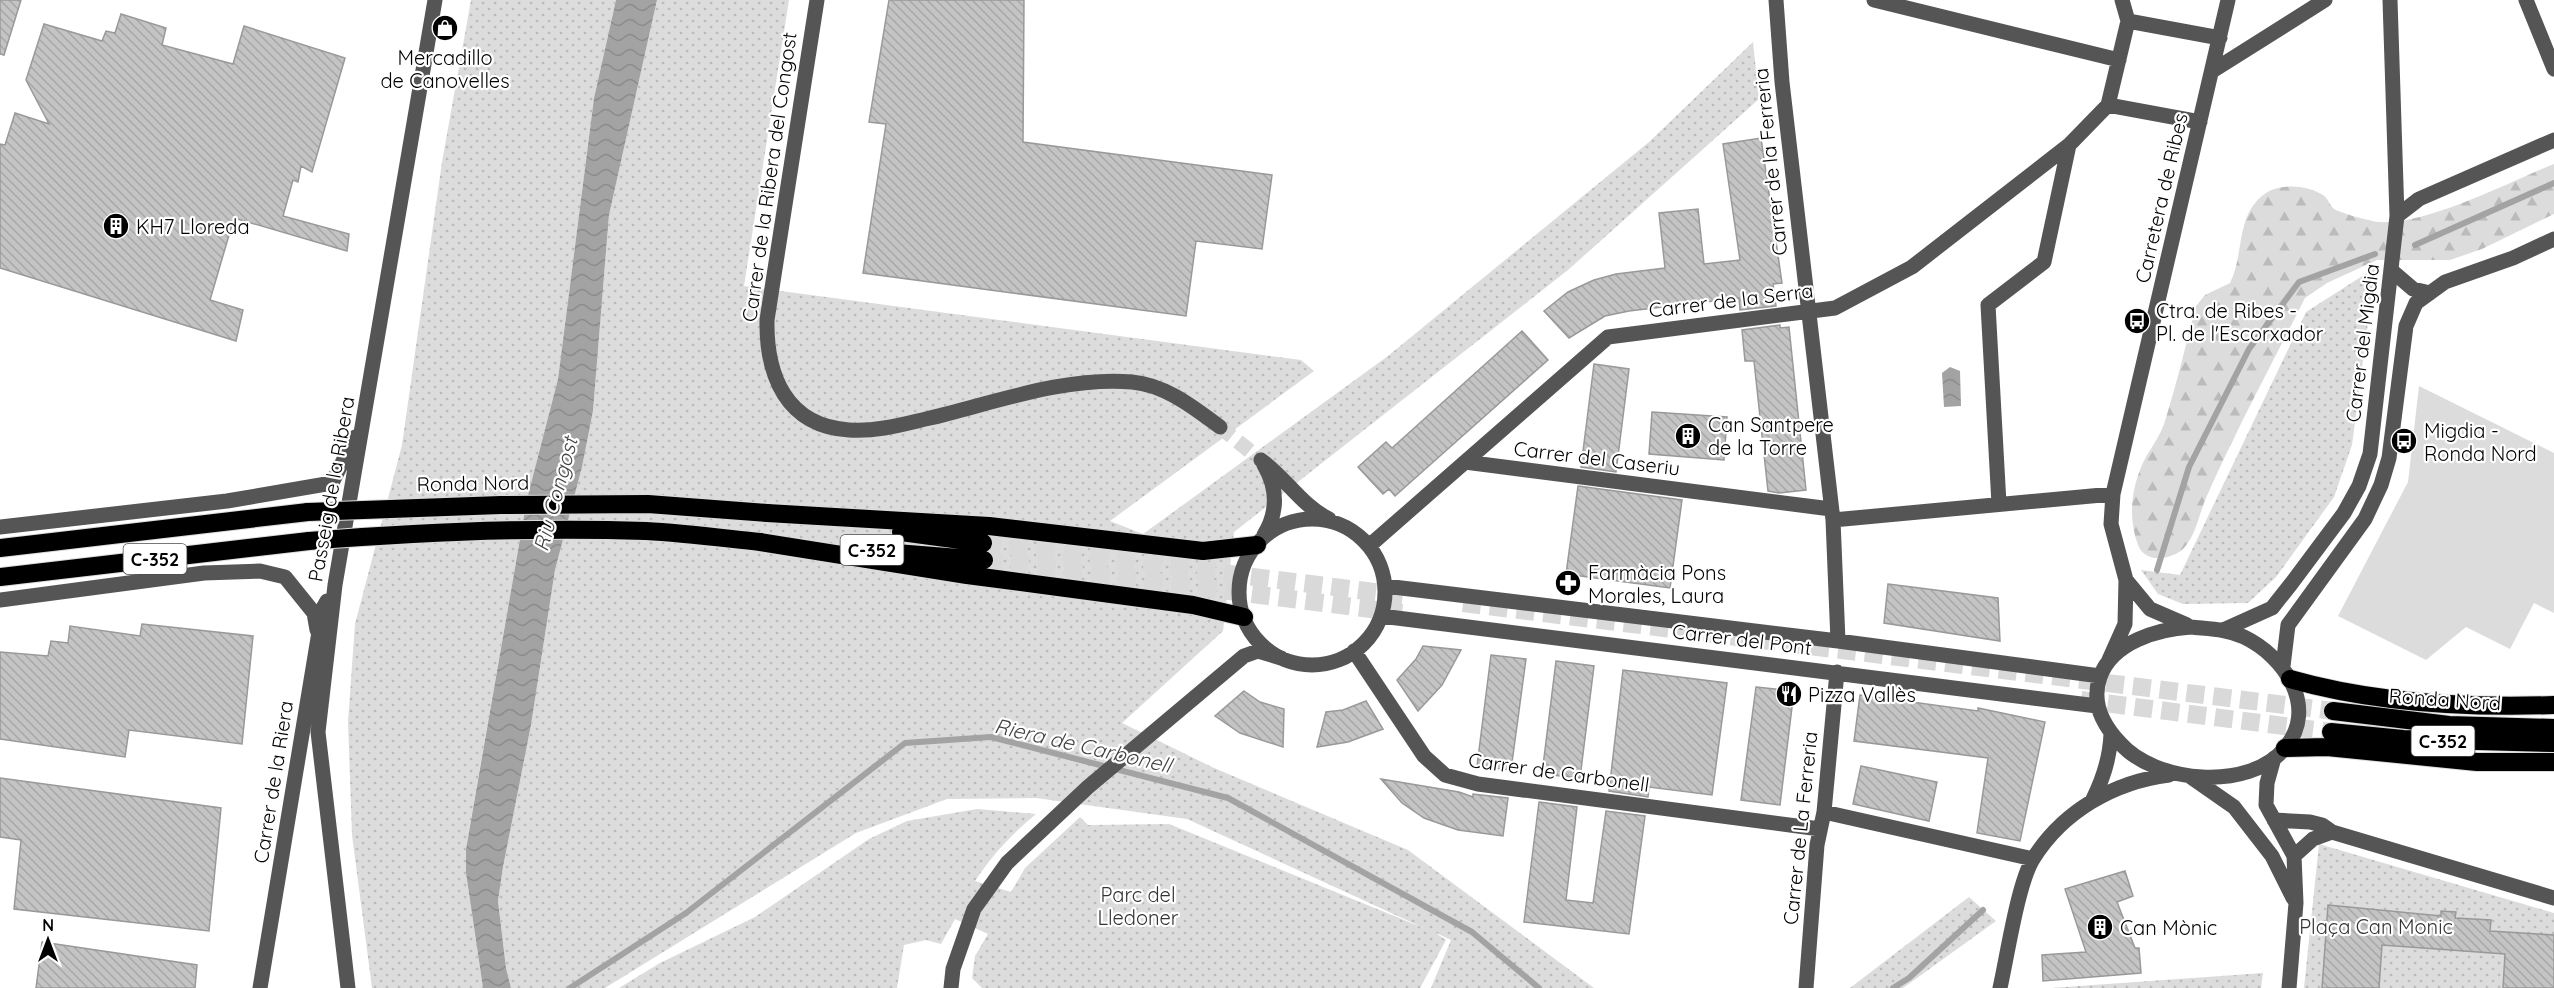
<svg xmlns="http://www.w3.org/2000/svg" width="2554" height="988" font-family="Quicksand,sans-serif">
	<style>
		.grass { fill: url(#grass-dots) }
		.forest { fill: url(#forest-firs) }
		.garden { fill: #dcdcdc }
		.water { fill: url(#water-waves) }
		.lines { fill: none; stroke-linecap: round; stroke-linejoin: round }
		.stream { stroke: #a3a3a3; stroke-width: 6 }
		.building { fill: url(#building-back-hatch); stroke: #999; stroke-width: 1.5 }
		.minor-tunnel { stroke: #d9d9d9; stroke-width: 15; stroke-dasharray: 15 8; stroke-linecap: butt }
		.highway-tunnel { stroke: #d9d9d9; stroke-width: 18; stroke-dasharray: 18 9; stroke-linecap: butt }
		.highway-casing { stroke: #dbdbdb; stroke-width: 20 }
		.minor { stroke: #555; stroke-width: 15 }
		.highway { stroke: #000; stroke-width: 18 }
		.highway-bridge-casing { stroke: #dbdbdb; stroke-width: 20; stroke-linecap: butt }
		.highway-bridge { stroke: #000; stroke-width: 18 }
		.labels { text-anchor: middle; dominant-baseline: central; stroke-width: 4.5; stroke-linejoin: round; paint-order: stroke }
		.shield { fill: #fff; stroke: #4c4c4c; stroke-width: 1.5 }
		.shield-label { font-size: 18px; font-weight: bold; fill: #000 }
		.poi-label { font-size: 20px; fill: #000; stroke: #fff; text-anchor: start }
		.street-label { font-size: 20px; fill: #000; stroke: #fff }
		.park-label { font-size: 20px; fill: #333; stroke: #fff }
		.water-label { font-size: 21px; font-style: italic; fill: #444; stroke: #fff }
	</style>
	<defs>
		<pattern id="grass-dots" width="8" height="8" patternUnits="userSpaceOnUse" patternTransform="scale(1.5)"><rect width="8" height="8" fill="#dcdcdc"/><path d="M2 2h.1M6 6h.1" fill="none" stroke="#bbb" stroke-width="1.8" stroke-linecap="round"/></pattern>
		<pattern id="forest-firs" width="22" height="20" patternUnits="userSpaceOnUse" patternTransform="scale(1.5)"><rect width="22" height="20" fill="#dcdcdc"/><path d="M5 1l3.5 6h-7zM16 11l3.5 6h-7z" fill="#bbb"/></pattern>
		<pattern id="water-waves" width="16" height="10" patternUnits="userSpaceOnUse" patternTransform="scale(1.5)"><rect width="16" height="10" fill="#a3a3a3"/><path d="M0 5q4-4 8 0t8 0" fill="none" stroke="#8b8b8b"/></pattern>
		<pattern id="building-back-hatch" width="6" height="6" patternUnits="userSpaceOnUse" patternTransform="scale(1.5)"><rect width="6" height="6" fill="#c4c4c4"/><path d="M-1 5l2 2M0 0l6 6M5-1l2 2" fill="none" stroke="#a7a7a7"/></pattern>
	</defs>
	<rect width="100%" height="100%" fill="#fff"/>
	<!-- grass -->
	<path class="grass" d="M471 0H616L594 98 558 379 527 499 466 848V873L483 988H372L352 835 348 722 355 624 402 445 442 162Z
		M657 0H789L744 286 1301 360 1314 371 1110 521 1143 534 1388 356 1649 142 1753 42 1759 99 1568 270 1234 532 1223 631 1122 723 1214 768 1408 850 1594 988H1431L1451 940 1434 932 1446 940 1420 988H982L972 978 975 956 988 934 955 919 941 944 926 940 904 945 897 988H619L660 963 755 917 869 839 907 821 977 809 1036 814C1012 834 992 855 975 881L1011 892 1025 868 1080 817 1088 825 1169 824 1426 929 1187 819 1036 798 947 799 856 833 605 988H511L506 968 498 901 503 867 531 725 555 570 582 467 593 411 609 215Z
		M2375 268 2352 445 2334 497 2276 577 2248 603 2183 604 2158 594 2141 570 2180 575 2306 312Z
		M2319 844 2554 913V988H2304Z
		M1969 897 1996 921 1903 988H1850Z
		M2263 973 2261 988H2051Z"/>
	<!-- forest -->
	<path class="forest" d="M2554 164V214L2482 249 2450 260H2377L2327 283 2305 298C2272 364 2236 430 2206 498 2199 514 2196 535 2184 548 2172 560 2145 564 2138 545 2127 516 2132 483 2146 457 2153 445 2161 434 2165 421 2177 383 2186 344 2196 306L2205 295 2230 283C2245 253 2235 214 2266 193 2281 183 2308 185 2323 195 2328 198 2329 205 2334 209 2340 213 2370 221 2378 222 2428 225 2506 183 2554 164Z"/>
	<!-- garden -->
	<path class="garden" d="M2419 386 2554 453V613L2534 603 2510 649 2466 627 2426 660 2338 616 2408 482Z"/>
	<!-- water -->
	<path class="water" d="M616 0H657L609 215 593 411 582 467 555 570 531 725 503 867 498 901 506 968 511 988H483L466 873V849L527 499 558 379 594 98Z
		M1950 367 1960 371 1961 406 1944 407 1942 373Z"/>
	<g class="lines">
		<!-- stream -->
		<path class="stream" d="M2415 245 2554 183
			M2157 570 2189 467 2249 349 2299 282 2375 254
			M570 988 686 913 905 743 991 737 1228 798 1472 932 1539 988
			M1893 988 1909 978 1983 910"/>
	</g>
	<!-- building -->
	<path class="building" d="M0 0H21L4 55 0 54Z
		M889 0H1024L1023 142 1272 175 1262 249 1196 241 1186 316 863 273 886 124 869 122Z
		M121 14 166 28 162 45 233 64 244 26 345 58 312 172 301 166 298 182 293 180 283 216 349 234 347 251 234 218 210 300 243 310 236 341 0 268V144L5 145 15 113 49 124 26 80 44 24 102 41 106 31 115 33Z
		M1761 138 1782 283 1773 284 1776 306 1740 310 1739 298 1629 311 1605 316 1569 338 1544 311 1568 292 1594 280 1616 274 1665 268 1659 213 1698 209 1704 264 1740 260 1723 144Z
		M1780 325V328L1789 327 1806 490 1779 493 1768 491 1754 361H1745L1742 330Z
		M1522 331 1548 360 1395 496 1389 489 1383 494 1358 467 1386 442 1392 448Z
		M1594 364 1629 369 1616 472 1581 467Z
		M1652 412 1727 417 1724 460 1649 454Z
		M1578 486 1682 500 1670 588 1566 574Z
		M1888 584 1998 598 2000 641 1884 623Z
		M142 624 253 636 242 744 129 730 125 757 0 739V652L48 656 51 641 68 643 70 626 140 636Z
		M1423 646 1461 650 1442 685 1418 711 1397 680 1416 659Z
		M1491 655 1526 659 1511 770 1477 766Z
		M1556 661 1594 666 1580 778 1542 774Z
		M1623 670 1727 683 1712 795 1649 787 1648 797 1609 791Z
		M1756 687 1794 691 1780 805 1741 800Z
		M1244 691 1260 702 1284 709 1283 747 1240 733 1215 716Z
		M1860 695 1978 711V708L2045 722 2020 841 1977 833 1988 758 1854 741Z
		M1366 701 1383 729 1348 742 1317 747 1326 712 1343 710Z
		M1861 766 1937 782 1929 821 1853 804Z
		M0 778 221 808 209 931 14 909 21 840 0 837Z
		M1381 779 1459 792 1473 797V794L1508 798 1503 836 1458 830 1424 818 1402 803Z
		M1539 802 1577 807 1566 900 1593 903 1606 811 1645 816 1629 934 1524 922Z
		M2125 871 2133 896 2117 902 2135 948H2139L2141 973 2043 981 2042 955 2086 952 2065 889Z
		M2328 905 2441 916V911L2456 912 2455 918 2491 920 2490 931 2554 935V988H2503L2505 954 2382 945 2379 988H2322Z
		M42 942 197 965 195 988H36Z"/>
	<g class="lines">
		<!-- minor-tunnel -->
		<path class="minor-tunnel" d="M1220 427 1261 460"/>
		<!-- highway-tunnel -->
		<path class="highway-tunnel" d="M983 543 1406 596
			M984 560 1402 613
			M1463 603 2333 711
			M2081 700 2331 732"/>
		<!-- highway casing -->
		<g class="highway-casing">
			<path id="highway" d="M767 513 989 526 1203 551 1257 545
				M901 532 983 543
				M760 542 967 575 1193 605 1244 617
				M0 548 308 512
				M896 553 984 560
				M0 577 309 541
				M2290 679C2374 703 2467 708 2554 705
				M2333 711 2449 725 2554 728
				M2331 732 2403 739 2554 743
				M2285 748 2327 747 2477 762H2554"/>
		</g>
		<!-- minor -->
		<path class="minor" d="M817 0 767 320C766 375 786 426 849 430 877 432 904 424 930 418 993 403 1067 376 1132 382 1166 385 1194 408 1220 427
			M1776 0 1782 82 1833 520 1838 641
			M1874 0 2119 60
			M2122 0 2128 21
			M2526 0 2554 69
			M2214 70 2325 0
			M2108 105 2200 122
			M2397 216 2419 199 2554 140
			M2392 271 2413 289 2430 293
			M1261 460C1286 478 1301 505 1329 519
			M1465 462 1831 509
			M1264 465C1278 489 1278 512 1264 535
			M1999 504 1988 305 2044 262 2069 145
			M1239 592a73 73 0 1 1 146 0a73 73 0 1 1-146 0Z
			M1833 520 2113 494
			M0 527 227 501 332 483 355 437
			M1369 546 1608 337 1835 308 1912 267 2069 145 2108 105 2128 21 2220 38
			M2126 580 2150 609 2187 625
			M1385 586 1838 641 2100 676
			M0 600 204 573 260 571 285 577 314 613 317 630
			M1381 616 2097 706
			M2191 627C2209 629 2227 629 2244 637 2284 656 2319 707 2285 748 2249 792 2155 783 2120 743 2103 725 2091 702 2100 677 2112 642 2158 629 2191 627Z
			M2223 630 2272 608 2291 584 2344 513 2359 486 2370 454 2397 216 2390 0
			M1354 651 1424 756 1445 775 1478 784 1820 829
			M2108 662 2125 624 2126 580 2111 524 2113 494 2228 0
			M2283 666 2288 625 2365 519 2381 485 2389 458 2406 326 2416 303 2445 282 2513 258 2554 239
			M2274 758 2267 783 2266 805 2294 856 2296 903 2289 988
			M2191 777 2234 807 2272 856 2293 898
			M2093 799C2104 777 2110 758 2111 734
			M1824 812 2033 859
			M2274 820 2310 822 2322 825 2332 832 2554 898
			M2294 856 2313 839 2332 832
			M260 988 323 608 327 601
			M348 988 318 732 335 585 435 0
			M951 988 953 969 974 909 1007 863 1088 787 1244 656 1258 651 1281 658
			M1806 988 1817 845 1824 812 1837 672
			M2000 988C2007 957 2018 883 2033 859 2063 811 2114 782 2169 775"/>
		<!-- highway -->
		<use href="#highway" class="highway"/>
		<!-- highway-bridge casing -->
		<g class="highway-bridge-casing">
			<path id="highway-bridge" d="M308 512 501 505 648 504 767 513
				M309 541C421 532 534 527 646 531 684 533 722 538 760 542"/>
		</g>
		<!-- highway-bridge -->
		<use href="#highway-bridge" class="highway-bridge"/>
	</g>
	<!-- icons -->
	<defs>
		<g id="shop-disc" transform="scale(1.35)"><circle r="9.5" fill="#000" stroke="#fff"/><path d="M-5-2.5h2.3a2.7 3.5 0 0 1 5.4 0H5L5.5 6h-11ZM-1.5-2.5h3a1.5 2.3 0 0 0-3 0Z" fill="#fff"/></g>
		<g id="building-disc" transform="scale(1.35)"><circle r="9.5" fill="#000" stroke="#fff"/><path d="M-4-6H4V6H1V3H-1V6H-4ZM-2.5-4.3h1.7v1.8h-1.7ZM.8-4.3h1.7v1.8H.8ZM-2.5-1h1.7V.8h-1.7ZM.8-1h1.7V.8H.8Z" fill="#fff"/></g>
		<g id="bus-disc" transform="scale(1.35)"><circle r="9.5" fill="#000" stroke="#fff"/><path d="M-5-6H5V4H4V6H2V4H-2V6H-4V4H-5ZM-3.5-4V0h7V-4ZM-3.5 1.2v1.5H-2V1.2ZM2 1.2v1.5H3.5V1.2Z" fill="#fff"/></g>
		<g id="pharmacy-disc" transform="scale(1.35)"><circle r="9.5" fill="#000" stroke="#fff"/><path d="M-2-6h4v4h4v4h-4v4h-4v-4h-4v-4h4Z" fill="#fff"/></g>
		<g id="restaurant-disc" transform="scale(1.35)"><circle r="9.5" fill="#000" stroke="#fff"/><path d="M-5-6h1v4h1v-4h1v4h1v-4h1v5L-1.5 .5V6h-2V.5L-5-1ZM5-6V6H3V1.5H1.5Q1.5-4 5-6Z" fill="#fff"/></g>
	</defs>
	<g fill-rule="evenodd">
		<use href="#shop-disc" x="445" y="28"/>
		<use href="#building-disc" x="116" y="226"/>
		<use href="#bus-disc" x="2137" y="321"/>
		<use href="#building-disc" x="1688" y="436"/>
		<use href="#bus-disc" x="2404" y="441"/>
		<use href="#pharmacy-disc" x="1568" y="583"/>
		<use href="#restaurant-disc" x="1789" y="694"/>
		<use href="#building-disc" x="2100" y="927"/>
	</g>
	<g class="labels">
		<!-- shield labels -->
		<g class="shield">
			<rect x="840.5" y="535" width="63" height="30" rx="4.5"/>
			<rect x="123.5" y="544" width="63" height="30" rx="4.5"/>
			<rect x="2411.5" y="726" width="63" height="30" rx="4.5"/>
		</g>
		<g class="shield-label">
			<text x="872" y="550">C-352</text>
			<text x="155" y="559">C-352</text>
			<text x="2443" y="741">C-352</text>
		</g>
		<!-- poi labels -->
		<g class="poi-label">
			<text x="445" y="57" text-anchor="middle">Mercadillo<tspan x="445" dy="23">de Canovelles</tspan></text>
			<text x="136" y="226">KH7 Lloreda</text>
			<text x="2156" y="310">Ctra. de Ribes -<tspan x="2156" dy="23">Pl. de l'Escorxador</tspan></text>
			<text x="1708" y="424">Can Santpere<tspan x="1708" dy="23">de la Torre</tspan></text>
			<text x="2424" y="430">Migdia -<tspan x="2424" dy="23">Ronda Nord</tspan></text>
			<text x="1588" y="572">Farmàcia Pons<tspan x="1588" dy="23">Morales, Laura</tspan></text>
			<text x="1808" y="694">Pizza Vallès</text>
			<text x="2120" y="927">Can Mònic</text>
		</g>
		<!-- street labels -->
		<g class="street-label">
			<text transform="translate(1770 162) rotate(-96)">Carrer de la Ferreria</text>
			<text transform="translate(769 177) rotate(-82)">Carrer de la Ribera del Congost</text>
			<text transform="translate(2161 198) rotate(-77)">Carretera de Ribes</text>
			<text transform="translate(1731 300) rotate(-7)">Carrer de la Serra</text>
			<text transform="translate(2362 343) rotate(-83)">Carrer del Migdia</text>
			<text transform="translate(1597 458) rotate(7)">Carrer del Caseriu</text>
			<text transform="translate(473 483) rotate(-1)">Ronda Nord</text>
			<text transform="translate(331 489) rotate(-80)">Passeig de la Ribera</text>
			<text transform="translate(1742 639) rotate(7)">Carrer del Pont</text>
			<text transform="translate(2445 699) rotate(4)">Ronda Nord</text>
			<text transform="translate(1559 772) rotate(8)">Carrer de Carbonell</text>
			<text transform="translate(273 782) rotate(-81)">Carrer de la Riera</text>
			<text transform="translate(1800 828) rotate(-84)">Carrer de La Ferreria</text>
		</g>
		<!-- park labels -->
		<g class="park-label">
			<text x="1138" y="894">Parc del<tspan x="1138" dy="23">Lledoner</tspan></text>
			<text x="2376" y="926">Plaça Can Monic</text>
		</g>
		<!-- water labels -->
		<g class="water-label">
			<text transform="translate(555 494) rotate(-75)">Riu Congost</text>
			<text transform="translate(1083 745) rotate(13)">Riera de Carbonell</text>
		</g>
	</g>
	<!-- north arrow -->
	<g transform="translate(48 940)" stroke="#ffffff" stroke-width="4.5" paint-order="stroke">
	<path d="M0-4.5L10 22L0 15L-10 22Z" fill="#000000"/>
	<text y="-9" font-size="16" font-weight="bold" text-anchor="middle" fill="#000000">N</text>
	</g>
</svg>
